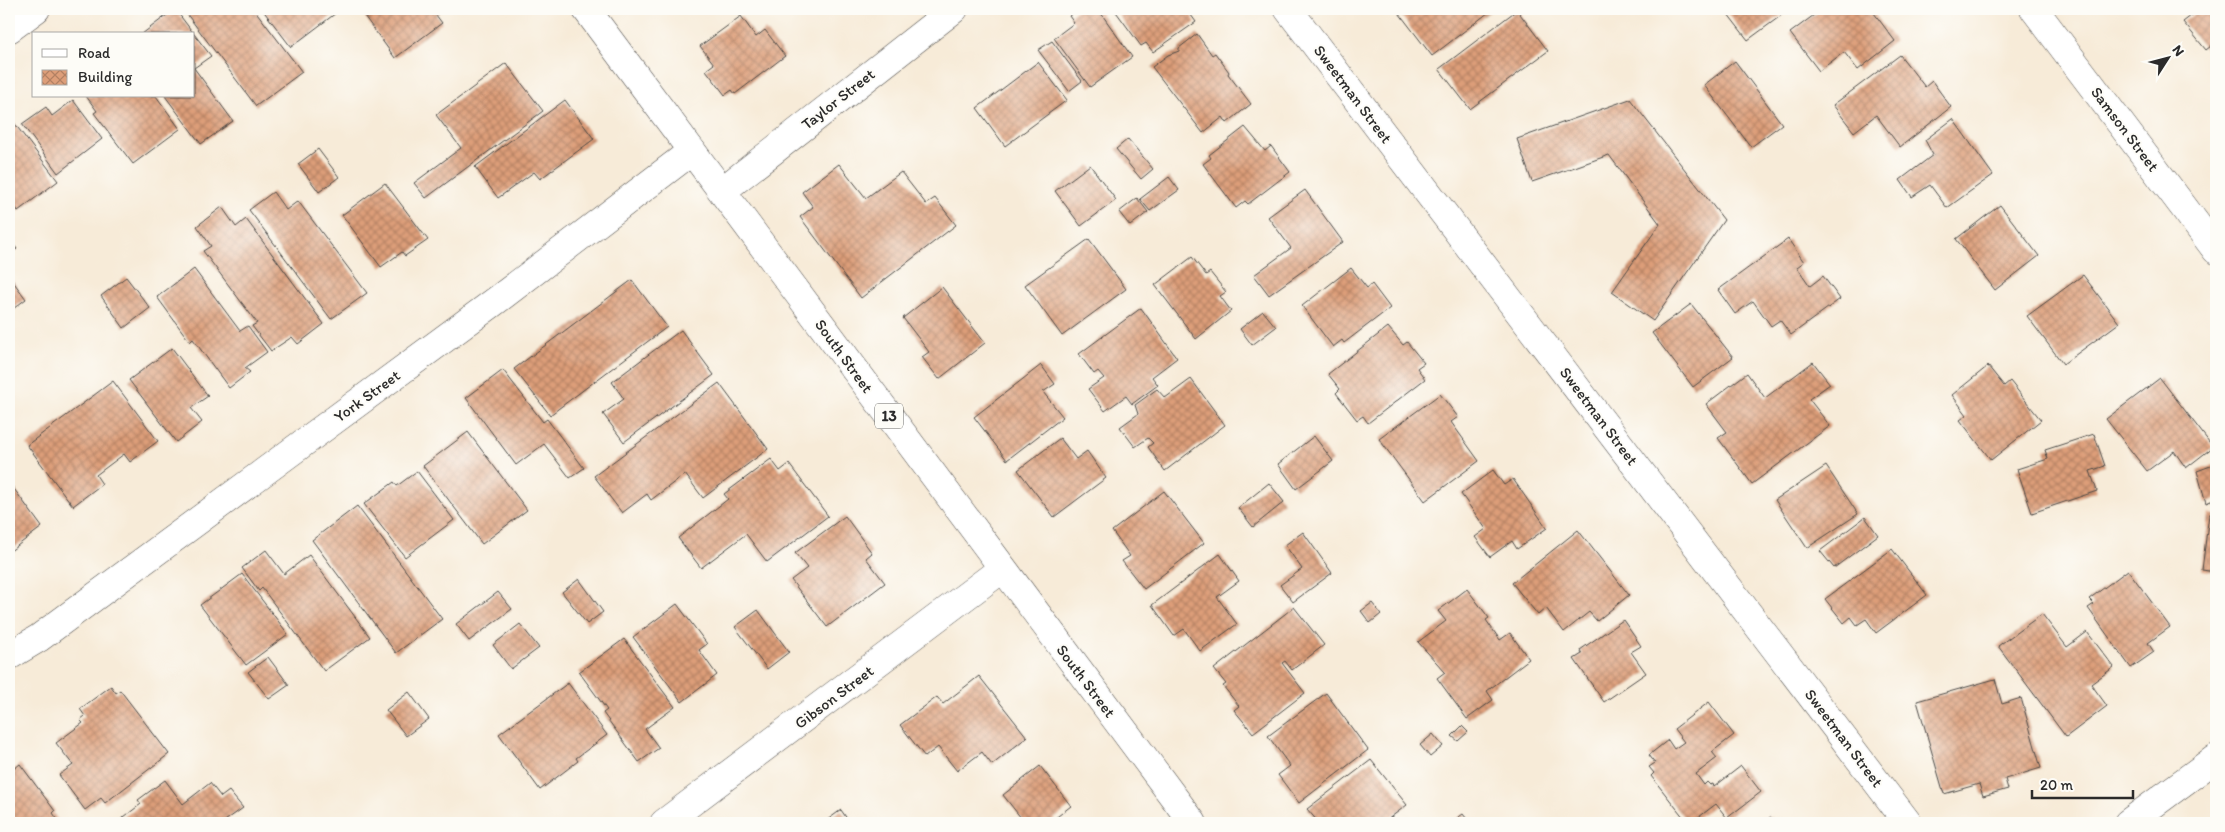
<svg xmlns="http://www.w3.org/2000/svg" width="2225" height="832" font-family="Itim,sans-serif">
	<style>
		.building { fill: url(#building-cross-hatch) }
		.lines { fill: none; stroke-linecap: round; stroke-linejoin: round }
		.street-casing { stroke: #4a4845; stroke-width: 29 }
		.primary-casing { stroke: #4a4845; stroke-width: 29 }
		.street { stroke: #fff; stroke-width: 28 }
		.primary { stroke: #fff; stroke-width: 28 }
		.labels { text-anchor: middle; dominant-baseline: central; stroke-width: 4; stroke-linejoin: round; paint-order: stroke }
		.shield { fill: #fdfcf7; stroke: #6a6a68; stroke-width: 1 }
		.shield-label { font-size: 15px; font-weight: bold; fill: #2b2b2b }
		.street-label { font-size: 16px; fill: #2b2b2b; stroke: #fdfcf7 }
	</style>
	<defs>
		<pattern id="building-cross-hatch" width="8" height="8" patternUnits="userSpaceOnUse" patternTransform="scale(1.25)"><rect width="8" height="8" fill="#dd9e79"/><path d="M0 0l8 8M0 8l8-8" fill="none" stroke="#b38163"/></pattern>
	</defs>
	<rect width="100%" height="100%" fill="#fdfcf7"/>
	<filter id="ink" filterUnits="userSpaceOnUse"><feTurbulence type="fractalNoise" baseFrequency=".02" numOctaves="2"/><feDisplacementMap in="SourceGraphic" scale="10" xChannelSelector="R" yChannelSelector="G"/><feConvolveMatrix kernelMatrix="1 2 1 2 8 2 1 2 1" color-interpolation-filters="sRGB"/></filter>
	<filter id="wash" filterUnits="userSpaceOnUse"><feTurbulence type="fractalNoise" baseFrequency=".0096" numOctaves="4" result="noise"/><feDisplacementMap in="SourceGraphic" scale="20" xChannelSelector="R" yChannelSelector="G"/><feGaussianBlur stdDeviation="1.12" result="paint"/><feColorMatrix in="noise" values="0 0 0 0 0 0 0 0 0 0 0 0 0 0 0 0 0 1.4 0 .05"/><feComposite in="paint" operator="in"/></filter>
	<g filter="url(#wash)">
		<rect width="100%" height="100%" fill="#f7ebd8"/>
		<g id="blocks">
			<!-- building -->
			<path class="building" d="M175 9 194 34H142Z
				M183 9H254L302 72 256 106Z
				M262 9H338L340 10 291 47Z
				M359 9H444L436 15 442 23 395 58Z
				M1078 9H1098L1132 57 1090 87 1054 38 1074 23 1069 16Z
				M1114 9H1190L1188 11 1196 22 1153 52 1146 43 1141 46Z
				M1396 9H1493L1432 56Z
				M1724 9H1790L1748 40Z
				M1822 9H1871L1895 41 1858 70 1844 52 1819 71 1790 33Z
				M2200 9H2216V42L2206 50 2183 22Z
				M1517 10 1548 51 1470 109 1439 69Z
				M741 16 756 37 765 30 785 56 735 94 732 90 725 95 706 70 714 64 700 46Z
				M194 34 211 56 194 68 233 121 201 144 165 96H194Z
				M1197 34 1212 55 1215 53 1229 72 1228 74 1251 104 1227 123 1223 117 1203 133 1152 67 1168 55 1179 51V48Z
				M1052 41 1082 81 1069 91 1038 50Z
				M1900 55 1925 87 1932 81 1951 107 1900 147 1876 115 1854 132 1833 105Z
				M1735 61 1782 124 1751 147 1704 85Z
				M1038 62 1067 100 1005 146 977 108Z
				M506 63 543 111 426 198 414 183 461 148 436 115Z
				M86 96H156L180 129 133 164 94 113 97 111Z
				M1630 99 1724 220 1653 321 1612 292 1660 224 1609 155 1532 182 1517 139Z
				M73 100 102 139 58 173 22 124 46 107 52 116Z
				M565 100 594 139 540 179 534 172 498 198 475 167Z
				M9 116 58 181 18 211 9 198Z
				M1953 119 1993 175 1947 208 1930 185 1912 197 1900 180 1933 155 1925 140Z
				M1245 127 1265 151 1271 146 1290 172 1248 204 1245 201 1236 208 1203 164 1211 158 1209 155Z
				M1128 139 1153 169 1141 179 1116 149Z
				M318 149 339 177 319 192 298 164Z
				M839 164 866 198 901 172 926 204 935 198 956 225 861 298 800 217 813 207 802 192Z
				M1090 165 1116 200 1081 226 1055 191Z
				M1169 177 1179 190 1150 211 1140 199Z
				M385 183 428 240 405 256 402 252 381 267 342 215Z
				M1305 190 1343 242 1269 295 1254 275 1291 248 1268 217Z
				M273 192 286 210 298 201 367 293 331 319 249 210Z
				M1137 198 1148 212 1130 226 1119 212Z
				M2000 205 2039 256 1995 290 1956 239Z
				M222 207 236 227 246 219 324 324 298 344 292 337 271 351 252 326 257 323 203 251 211 246 197 226Z
				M9 239 17 249 9 255Z
				M1089 239 1126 289 1062 336 1025 285Z
				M1788 239 1804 262 1797 267 1810 286 1823 276 1840 299 1791 335 1780 320 1771 326 1753 301 1735 314 1718 290Z
				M1192 257 1206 275 1210 272 1226 292 1220 296 1231 311 1196 339 1155 285Z
				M1351 268 1367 288 1372 284 1390 308 1344 343 1342 340 1333 347 1302 306Z
				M194 269 240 331 248 326 267 352 245 368 250 372 229 388 193 339 190 342 157 297Z
				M2083 275 2119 323 2063 364 2027 316Z
				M9 276 26 299 9 312Z
				M126 277 150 308 124 328 101 296Z
				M632 280 667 327 550 415 514 369Z
				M942 287 985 343 939 379 922 357 929 352 903 318Z
				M1691 304 1733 357 1693 387 1652 333Z
				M1141 308 1177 358 1152 377 1158 385 1132 404 1126 396 1105 411 1088 389 1104 378 1098 371 1094 374 1079 354Z
				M1263 311 1276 327 1252 345 1240 329Z
				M1388 327 1403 345 1407 342 1424 363 1417 368 1425 379 1368 423 1363 416 1357 420 1336 393 1340 389 1328 374Z
				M681 330 714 375 624 442 603 414 624 399 612 382Z
				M172 348 208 396 191 408 202 422 176 442 129 380Z
				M1813 362 1830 384 1809 399 1830 426 1752 484 1718 438 1727 432 1706 404 1747 373 1765 398Z
				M1041 365 1055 384 1043 392 1063 417 1007 460 974 417Z
				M1988 366 2004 386 2010 381 2041 420 1991 460 1960 420 1967 415 1952 395Z
				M503 370 543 422 547 419 584 468 570 478 544 444 516 465 466 398Z
				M2160 378 2213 447 2186 468 2174 451 2147 471 2106 419Z
				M1191 379 1225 425 1165 471 1148 447 1153 443 1148 438 1135 447 1120 427 1138 414 1135 405 1157 389 1165 398Z
				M113 381 158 441 130 462 124 454 96 475 102 484 73 506 27 445Z
				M719 383 768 449 703 498 685 474 651 500 647 494 622 513 594 476Z
				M1440 394 1458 417 1451 422 1479 461 1425 501 1379 439Z
				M468 432 527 510 482 544 423 466Z
				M2094 434 2105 466 2090 471 2097 491 2032 513 2017 469 2048 459 2045 450Z
				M1314 436 1333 461 1296 489 1278 464Z
				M1060 438 1076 459 1087 451 1106 478 1054 517 1018 470Z
				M771 459 780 471 789 464 828 516 767 562 746 534 701 568 678 538 728 499 724 494Z
				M2216 464V499L2206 503 2197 471Z
				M1826 466 1858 514 1807 548 1775 500Z
				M1493 470 1504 485 1513 479 1547 528 1517 549 1512 541 1490 557 1475 537 1486 529 1461 494Z
				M417 471 454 520 405 557 364 504 394 482 397 486Z
				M9 482 42 527 9 552Z
				M1269 483 1284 502 1253 527 1238 508Z
				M1164 491 1204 543 1144 589 1122 561 1130 556 1112 531Z
				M357 506 442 619 396 653 312 540Z
				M2209 514 2216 515V572L2202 570Z
				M845 516 872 553 866 558 885 583 827 627 791 580 807 568 795 553Z
				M1865 517 1878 535 1834 568 1820 551Z
				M1578 530 1629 595 1597 621 1589 612 1564 632 1546 608 1538 615 1512 583Z
				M1303 532 1332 573 1293 602 1280 585 1302 569 1285 545Z
				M1892 549 1927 595 1876 633 1866 619 1857 625 1851 617 1844 623 1825 599Z
				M266 550 284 574 309 555 370 637 324 671 262 588 259 591 242 568Z
				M1220 554 1239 581 1217 597 1237 624 1200 651 1184 629 1174 636 1152 605Z
				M2128 570 2170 627 2148 643 2154 652 2131 668 2088 608 2094 604 2089 599Z
				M242 574 288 634 246 665 200 605Z
				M579 579 603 612 587 624 562 592Z
				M1467 589 1489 618 1486 620 1500 640 1510 633 1529 659 1487 691 1493 700 1467 719 1437 678 1445 672 1418 642 1446 621 1438 611Z
				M498 592 512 609 469 641 456 624Z
				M1372 603 1381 614 1370 623 1361 611Z
				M677 604 707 644 699 650 717 675 682 702 633 637Z
				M1294 607 1324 645 1292 670 1285 661 1282 663 1305 693 1253 733 1234 710 1239 706 1223 686 1226 684 1214 669Z
				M758 610 789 652 767 669 735 627Z
				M2042 614 2067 647 2087 632 2114 667 2091 684 2107 706 2066 737 1998 646Z
				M1623 620 1641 646 1631 652 1646 673 1604 702 1574 659 1582 654 1580 650Z
				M520 624 539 648 511 669 493 645Z
				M624 639 675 707 645 729 659 748 639 762 603 713 607 710 579 672Z
				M268 657 289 685 269 699 248 672Z
				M979 676 1027 737 992 765 982 752 957 771 938 747 925 757 900 725 937 697 943 704Z
				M1995 679 2002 704 2021 698 2041 768 2005 779 2008 789 1983 796 1979 784 1944 794 1917 701Z
				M568 683 607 735 576 758 578 761 540 790 499 734Z
				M111 686 116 693 120 690 169 754 105 803 101 798 85 810 59 775 73 765 56 743 83 723 80 720 85 716 80 709Z
				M409 692 429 719 406 736 386 710Z
				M1326 693 1368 750 1299 803 1278 775 1290 766 1268 736Z
				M1709 702 1734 735 1712 752 1717 758 1696 774 1704 785 1707 782 1710 785 1713 784 1714 787 1741 766 1761 792 1727 818 1716 804 1691 823H1688L1651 776 1654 773 1649 767 1655 763 1649 755 1668 740 1674 749 1684 742 1674 729Z
				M1462 726 1468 732 1458 741 1452 736Z
				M1433 734 1443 746 1430 757 1420 745Z
				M1371 760 1407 805 1383 823H1319L1307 809Z
				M20 764 55 811 53 813 60 823H9V773Z
				M1040 766 1071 806 1049 823H1025L1003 795Z
				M165 780 183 804 210 783 221 797 229 791 243 808 222 823H123L120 820 141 804 138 800Z
				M841 810 850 823H823Z
				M1463 814 1470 823H1450Z
				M1770 817 1778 823H1765Z"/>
		</g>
	</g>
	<g filter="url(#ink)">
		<use href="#blocks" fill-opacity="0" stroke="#4a4845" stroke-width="1"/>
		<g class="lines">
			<!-- street casing -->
			<g class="street-casing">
				<path id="street" d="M1288 9 1908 823
					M2034 9 2216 250
					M9 29 36 9
					M722 191 954 9
					M9 656 39 638 501 297 692 151
					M664 823 1002 569
					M2128 823 2216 758"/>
			</g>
			<!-- primary casing -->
			<g class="primary-casing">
				<path id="primary" d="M586 9 1193 823"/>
			</g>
			<!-- street -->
			<use href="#street" class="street"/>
			<!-- primary -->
			<use href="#primary" class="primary"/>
		</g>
	</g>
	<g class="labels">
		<!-- shield labels -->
		<rect class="shield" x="875" y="403.5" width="28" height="25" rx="4"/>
		<g class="shield-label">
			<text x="889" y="416">13</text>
		</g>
		<!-- street labels -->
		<g class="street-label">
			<text transform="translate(1353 94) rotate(53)">Sweetman Street</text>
			<text transform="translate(838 99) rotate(-38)">Taylor Street</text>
			<text transform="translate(2125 129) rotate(53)">Samson Street</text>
			<text transform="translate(844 356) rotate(54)">South Street</text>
			<text transform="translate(367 396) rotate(-36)">York Street</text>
			<text transform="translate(1599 416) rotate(53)">Sweetman Street</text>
			<text transform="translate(1086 681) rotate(53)">South Street</text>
			<text transform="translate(834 697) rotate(-37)">Gibson Street</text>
			<text transform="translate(1844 738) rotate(53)">Sweetman Street</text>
		</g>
	</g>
	<!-- margin -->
	<rect width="2225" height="832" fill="none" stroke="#fdfcf7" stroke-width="30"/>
	<!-- legend -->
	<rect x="32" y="32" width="162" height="65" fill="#fdfcf7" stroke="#a9a8a5"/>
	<rect x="42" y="49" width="25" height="8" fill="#ffffff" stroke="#a9a8a5"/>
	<text x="78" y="58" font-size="15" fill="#2b2b2b">Road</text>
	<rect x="42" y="70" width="25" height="15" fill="url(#building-cross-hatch)" stroke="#a9a8a5"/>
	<text x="78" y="82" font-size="15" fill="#2b2b2b">Building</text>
	<!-- north arrow -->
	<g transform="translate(2168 58) rotate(54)" stroke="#fdfcf7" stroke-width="4" paint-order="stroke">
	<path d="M0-4L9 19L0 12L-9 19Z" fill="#2b2b2b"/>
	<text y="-8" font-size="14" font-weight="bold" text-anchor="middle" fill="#2b2b2b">N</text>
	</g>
	<!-- scale -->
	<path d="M2032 790v8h101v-8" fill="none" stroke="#2b2b2b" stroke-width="2.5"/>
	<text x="2040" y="790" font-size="15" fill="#2b2b2b" stroke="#fdfcf7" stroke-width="4" paint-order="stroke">20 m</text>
</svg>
